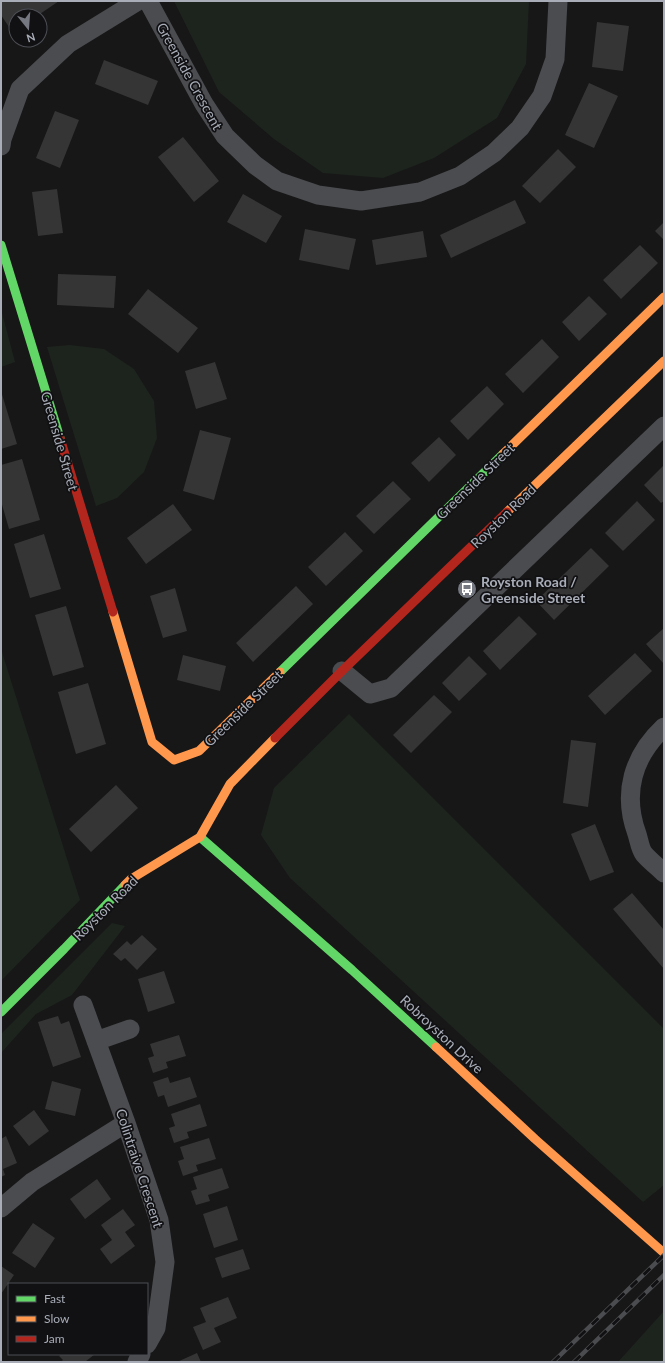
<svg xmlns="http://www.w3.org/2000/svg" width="665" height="1363" font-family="Lato,sans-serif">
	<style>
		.green { fill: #1d241e }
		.building { fill: #353536 }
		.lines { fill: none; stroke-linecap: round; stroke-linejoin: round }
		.street { stroke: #4b4c50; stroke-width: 19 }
		.fast { stroke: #63d668; stroke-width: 9 }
		.slow { stroke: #ff974d; stroke-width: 9 }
		.jam { stroke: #b3261e; stroke-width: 9 }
		.rail-casing { stroke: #4b4c4f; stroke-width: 4.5 }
		.rail { stroke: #111113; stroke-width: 3; stroke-dasharray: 9; stroke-linecap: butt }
		.labels { text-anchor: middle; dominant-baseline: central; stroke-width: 3.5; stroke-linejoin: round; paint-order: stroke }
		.street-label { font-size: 14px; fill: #a8adb8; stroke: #111113 }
		.poi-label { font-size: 14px; font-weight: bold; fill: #a8adb8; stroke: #111113; text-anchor: start }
	</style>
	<rect width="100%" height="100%" fill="#171717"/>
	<!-- green -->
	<path class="green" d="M174 1H529L526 64 497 118 434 158 383 178 323 173 274 139 219 92Z
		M1 309 15 362 1 367Z
		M70 345 104 349 134 369 154 401 157 438 144 472 117 498 96 506 47 347Z
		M1 649 80 900 1 981Z
		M349 714 664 1029V1185L643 1202 290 878 261 835 274 788Z
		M112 923 125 926 72 995 36 1014 1 1053V1034Z
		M664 1311V1362H618Z"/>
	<!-- building -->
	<path class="building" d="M3 1H59L37 16H16V31L13 33 1 15V2Z
		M597 22 629 26 623 71 592 67Z
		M104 60 158 81 148 105 95 84Z
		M589 83 618 96 594 148 565 135Z
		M55 111 79 120 60 168 36 158Z
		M183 137 219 181 194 202 158 157Z
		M558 149 576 167 540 203 522 186Z
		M57 189 63 233 38 236 32 192Z
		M243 194 282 216 266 243 227 222Z
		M515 200 526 223 451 258 440 235Z
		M664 222V240L655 231Z
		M305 229 356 239 349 270 299 260Z
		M423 231 427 257 376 265 372 240Z
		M640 245 658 263 621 299 603 280Z
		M58 274 116 276 114 308 57 305Z
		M148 289 198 328 178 353 128 314Z
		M589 296 607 314 579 341 562 322Z
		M542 339 559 357 523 393 505 374Z
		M215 362 227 399 196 409 185 371Z
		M487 386 504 404 468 440 450 421Z
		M1 391 17 444 1 449Z
		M200 430 231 438 214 500 183 491Z
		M439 437 456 455 429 482 411 463Z
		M22 459 40 520 9 529 1 501V465Z
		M664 465V501L661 503 644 485Z
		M393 481 411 499 374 534 356 516Z
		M637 501 655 520 623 551 605 533Z
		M173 504 192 530 146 564 127 538Z
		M345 532 363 551 326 586 308 567Z
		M44 534 61 589 30 598 14 544Z
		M591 548 609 566 554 620 536 601Z
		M296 586 313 604 253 662 236 643Z
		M175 588 187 631 163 638 150 596Z
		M66 606 84 667 53 676 35 615Z
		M519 616 537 634 500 670 483 651Z
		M664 628V664L646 644Z
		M635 653 652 671 605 715 588 696Z
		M183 655 226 666 220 691 177 680Z
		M469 656 487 674 459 701 442 683Z
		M88 683 106 744 76 754 58 692Z
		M434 695 452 712 411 753 393 735Z
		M571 740 596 743 588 807 563 803Z
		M116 785 138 808 91 852 69 829Z
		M595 824 614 872 590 881 571 834Z
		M632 893 664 930V969L613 909Z
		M142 935 157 949 137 970 125 958 121 961 113 954 127 941 131 945Z
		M164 971 175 1003 148 1012 138 979Z
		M58 1016 61 1024 69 1021 81 1057 53 1067 38 1022Z
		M179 1035 186 1056 166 1062 168 1068 153 1073 148 1058 154 1056 150 1044Z
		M168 1077 170 1083 190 1077 197 1097 168 1107 164 1095 158 1097 153 1082Z
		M52 1081 81 1089 75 1116 45 1109Z
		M200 1104 207 1126 187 1132 189 1138 174 1143 169 1128 175 1126 171 1114Z
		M34 1110 49 1131 29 1146 13 1126Z
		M6 1136 17 1163 3 1169 5 1175 1 1177V1139Z
		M209 1138 216 1159 196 1165 198 1171 183 1176 178 1161 184 1159 180 1147Z
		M222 1168 229 1188 208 1195 210 1201 196 1205 191 1191 197 1189 193 1177Z
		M97 1179 111 1199 85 1219 70 1199Z
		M227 1206 238 1240 214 1248 203 1214Z
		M123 1209 135 1225 125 1232 135 1246 111 1264 100 1249 112 1240 101 1225Z
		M33 1223 55 1238 35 1268 12 1253Z
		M243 1249 250 1269 222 1278 215 1258Z
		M1 1266 14 1275 1 1294Z
		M228 1297 237 1318 214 1328 221 1342 203 1350 193 1327 206 1322 200 1308Z
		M197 1353 201 1362H177Z
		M62 1354H95L85 1362H60L63 1360 59 1356Z"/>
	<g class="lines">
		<!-- street -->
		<path class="street" d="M148 1 204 104 225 136 255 165 277 181 318 195 361 201 420 192 460 176 494 153 520 128 542 96 555 59 558 1
			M1 146 2 139 20 89 68 44 138 1
			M342 671 370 694 391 688 664 426
			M664 727C633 756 622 793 637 834 639 840 640 849 644 854 650 861 658 867 664 873
			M83 1005 126 1123 159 1220 165 1262 156 1328 147 1344
			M96 1041 130 1029
			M1 1208 32 1182 126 1123
			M137 1362 141 1354"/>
		<!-- fast -->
		<path class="fast" d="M1 245 60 438
			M280 672 503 454
			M200 837 352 970 436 1047
			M1 1012 64 949 125 885"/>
		<!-- slow -->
		<path class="slow" d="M503 454 664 297
			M507 512 664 361
			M113 612 152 742 174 760 199 751 280 672
			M125 885 131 879 200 837 230 784 275 738
			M436 1047 535 1139 664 1253"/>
		<!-- jam -->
		<path class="jam" d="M60 438 113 612
			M275 738 342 671 507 512"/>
		<!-- rail casing -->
		<g class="rail-casing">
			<path id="rail" d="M553 1362 664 1255
				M574 1362 664 1275"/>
		</g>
		<!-- rail -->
		<use href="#rail" class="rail"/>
	</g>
	<!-- icons -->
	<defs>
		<g id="bus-disc" transform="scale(1)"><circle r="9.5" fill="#757880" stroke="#111113"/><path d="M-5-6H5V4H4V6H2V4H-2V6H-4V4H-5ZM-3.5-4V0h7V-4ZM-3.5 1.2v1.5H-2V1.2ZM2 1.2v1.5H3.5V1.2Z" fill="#fff"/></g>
	</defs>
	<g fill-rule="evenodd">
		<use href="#bus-disc" x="467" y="589"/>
	</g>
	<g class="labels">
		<!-- street labels -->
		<g class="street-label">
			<text transform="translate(190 76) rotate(61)">Greenside Crescent</text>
			<text transform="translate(60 441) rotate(74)">Greenside Street</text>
			<text transform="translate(475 481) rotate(-44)">Greenside Street</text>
			<text transform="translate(503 516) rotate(-44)">Royston Road</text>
			<text transform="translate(243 708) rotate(-44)">Greenside Street</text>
			<text transform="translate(105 908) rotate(-45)">Royston Road</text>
			<text transform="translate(442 1034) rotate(43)">Robroyston Drive</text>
			<text transform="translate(140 1168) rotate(72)">Colintraive Crescent</text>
		</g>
		<!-- poi labels -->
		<g class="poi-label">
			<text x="481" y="581">Royston Road /<tspan x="481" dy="16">Greenside Street</tspan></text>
		</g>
	</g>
	<!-- border -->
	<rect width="665" height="1363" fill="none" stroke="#a8adb8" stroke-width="4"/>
	<!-- legend -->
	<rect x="8" y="1283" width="140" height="72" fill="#111113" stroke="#4d4f55"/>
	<rect x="16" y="1296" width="20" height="6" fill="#63d668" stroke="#4d4f55"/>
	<text x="44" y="1303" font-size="12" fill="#a8adb8">Fast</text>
	<rect x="16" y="1316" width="20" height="6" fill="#ff974d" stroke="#4d4f55"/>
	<text x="44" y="1323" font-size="12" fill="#a8adb8">Slow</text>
	<rect x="16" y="1336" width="20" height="6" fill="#b3261e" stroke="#4d4f55"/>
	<text x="44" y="1343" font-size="12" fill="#a8adb8">Jam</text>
	<!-- north arrow -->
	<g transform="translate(28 28) rotate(163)"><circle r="19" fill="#111113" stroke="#4d4f55"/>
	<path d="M0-3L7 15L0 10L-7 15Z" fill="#757880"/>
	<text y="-6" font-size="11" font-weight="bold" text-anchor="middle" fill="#a8adb8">N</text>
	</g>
</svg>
